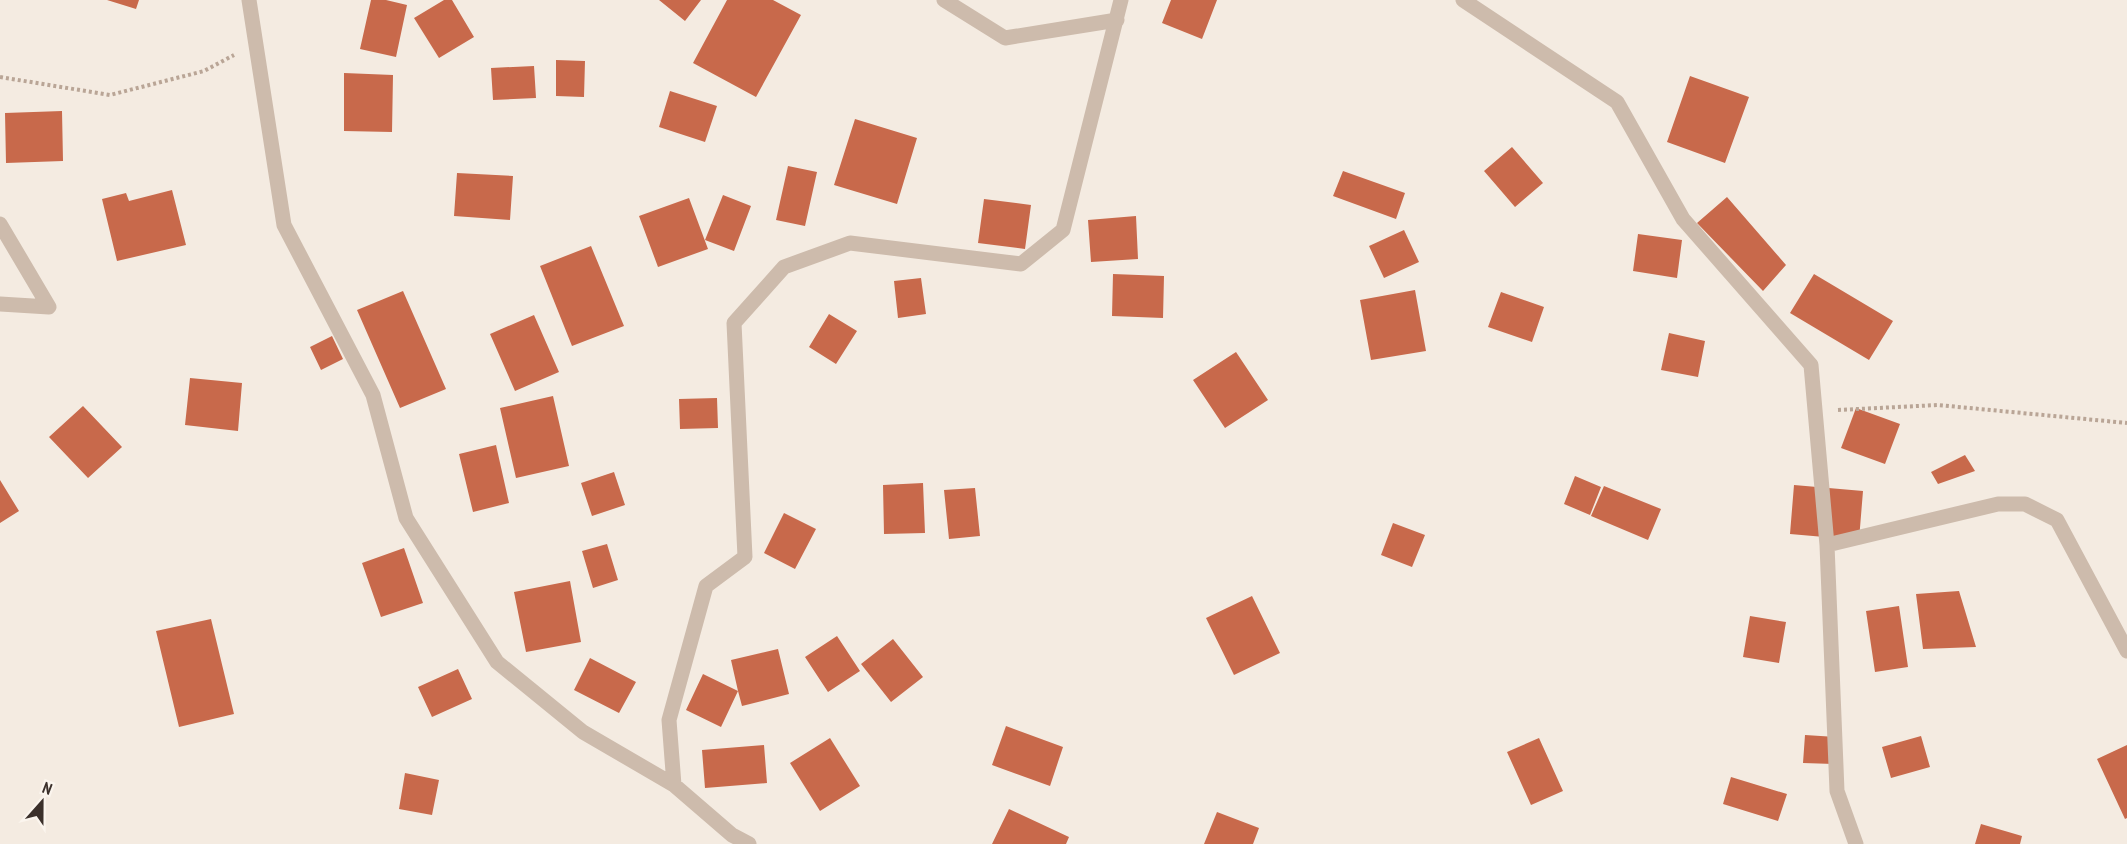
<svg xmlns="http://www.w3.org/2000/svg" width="2127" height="844" font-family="'PT Sans Narrow',sans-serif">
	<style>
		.building { fill: #c8694b }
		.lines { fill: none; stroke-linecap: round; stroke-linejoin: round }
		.path { stroke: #b9a596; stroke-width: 4; stroke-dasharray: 3 3; stroke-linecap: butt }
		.street { stroke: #cdbbac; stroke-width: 15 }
	</style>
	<rect width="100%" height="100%" fill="#f4ebe1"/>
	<!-- building -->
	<path class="building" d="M107 0H139L136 9Z
		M371 0H386L407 5 396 57 360 49Z
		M444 0H452L474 37 439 58 414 18Z
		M659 0H701L685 21Z
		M727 0H773L801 15 756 97 693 63Z
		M1171 0H1217L1202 39 1162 23Z
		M556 60 585 61 584 97 556 96Z
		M534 66 536 98 493 100 491 68Z
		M344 73 393 75 392 132 344 131Z
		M1690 76 1749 97 1725 163 1667 142Z
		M670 91 717 106 705 142 659 127Z
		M62 111 63 161 6 163 5 113Z
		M855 119 917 138 897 204 834 185Z
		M1512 147 1543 183 1515 207 1484 171Z
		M788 166 817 172 805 226 776 220Z
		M1343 171 1405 193 1396 219 1333 196Z
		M457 173 513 176 510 220 454 216Z
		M172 190 186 245 117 261 102 199 126 193 129 201Z
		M723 195 751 206 734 251 705 240Z
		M1727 197 1786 265 1763 291 1697 223Z
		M689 198 708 249 658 267 639 216Z
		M984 199 1031 205 1025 249 978 243Z
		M1136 216 1138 259 1091 262 1088 220Z
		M1404 230 1419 262 1384 278 1369 246Z
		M1638 234 1682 240 1677 278 1633 271Z
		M591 246 624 326 572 346 540 266Z
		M1113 274 1164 276 1163 318 1112 316Z
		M1814 274 1893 321 1869 360 1790 313Z
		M921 278 926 314 898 318 894 281Z
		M1415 290 1426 351 1371 360 1360 300Z
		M403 291 446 389 400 408 357 310Z
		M1501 292 1544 307 1532 342 1488 327Z
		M829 314 857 331 836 364 809 347Z
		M534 315 559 372 515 391 490 334Z
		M1669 333 1705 341 1698 377 1661 370Z
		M332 336 343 359 321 370 310 347Z
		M1236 352 1268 400 1225 428 1193 380Z
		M190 378 242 383 238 431 185 425Z
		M553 396 569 466 516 478 500 408Z
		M717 398 718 428 680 429 679 399Z
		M83 406 122 447 88 478 49 437Z
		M1856 408 1900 424 1885 464 1841 448Z
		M496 445 509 503 473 512 459 454Z
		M1965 455 1975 471 1938 484 1931 472Z
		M614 472 625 505 592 516 581 483Z
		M1575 476 1601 487 1590 515 1564 504Z
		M0 480 19 511 0 523Z
		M923 483 925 533 884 534 883 485Z
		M1794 485 1863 491 1859 540 1790 534Z
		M1604 486 1661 509 1648 540 1591 516Z
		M975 488 980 536 949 539 944 490Z
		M784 513 816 529 795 569 764 553Z
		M1393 523 1425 535 1412 567 1381 555Z
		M607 544 618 580 593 588 582 551Z
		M404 548 423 603 381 617 362 563Z
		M570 581 581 642 526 652 514 592Z
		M1959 591 1976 647 1923 649 1916 594Z
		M1252 596 1280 653 1234 675 1206 618Z
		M1899 606 1908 667 1875 672 1866 611Z
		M1750 616 1786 622 1779 663 1743 657Z
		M211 619 234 714 179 727 156 631Z
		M837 636 860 671 828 692 805 657Z
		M893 639 923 677 891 702 861 664Z
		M778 649 789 694 742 706 738 691 721 727 686 710 703 674 738 691 731 660Z
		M590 658 636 682 619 713 574 690Z
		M458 669 472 699 432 717 418 687Z
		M1006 726 1063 747 1050 786 992 765Z
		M1805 735 1836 737 1834 764 1803 763Z
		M1921 736 1930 767 1891 778 1882 747Z
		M830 738 860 786 820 811 790 763Z
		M1539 738 1563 791 1531 805 1507 752Z
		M764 745 767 783 705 788 702 750Z
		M2127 745V818L2125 819 2097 759Z
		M405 773 439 780 432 815 399 809Z
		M1731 777 1787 794 1778 821 1723 804Z
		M1009 809 1069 837 1066 844H992Z
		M1217 812 1259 828 1253 844H1204Z
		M1981 824 2022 836 2020 844H1975Z"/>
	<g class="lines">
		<!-- path -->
		<path class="path" d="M0 77 110 95 204 71 234 55
			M1838 410 1938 405 2127 423"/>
		<!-- street -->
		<path class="street" d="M249 0 284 225 373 395 406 518 497 662 583 732 674 785 732 835 749 844
			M944 0 1005 38 1117 20
			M1463 0 1617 102 1683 219 1811 365 1827 545 1837 791 1856 844
			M0 224 49 307 0 304
			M1827 545 1998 504H2025L2057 520 2127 651
			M674 785 669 720 706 586 745 557 734 323 784 267 850 243 1021 264 1063 230 1121 0"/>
	</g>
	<!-- north arrow -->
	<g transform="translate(42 802) rotate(21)" stroke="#fbf5ee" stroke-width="4.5" paint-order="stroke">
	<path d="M0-4.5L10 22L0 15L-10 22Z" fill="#3b302b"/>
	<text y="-9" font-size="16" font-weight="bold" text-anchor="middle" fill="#3b302b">N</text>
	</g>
</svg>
